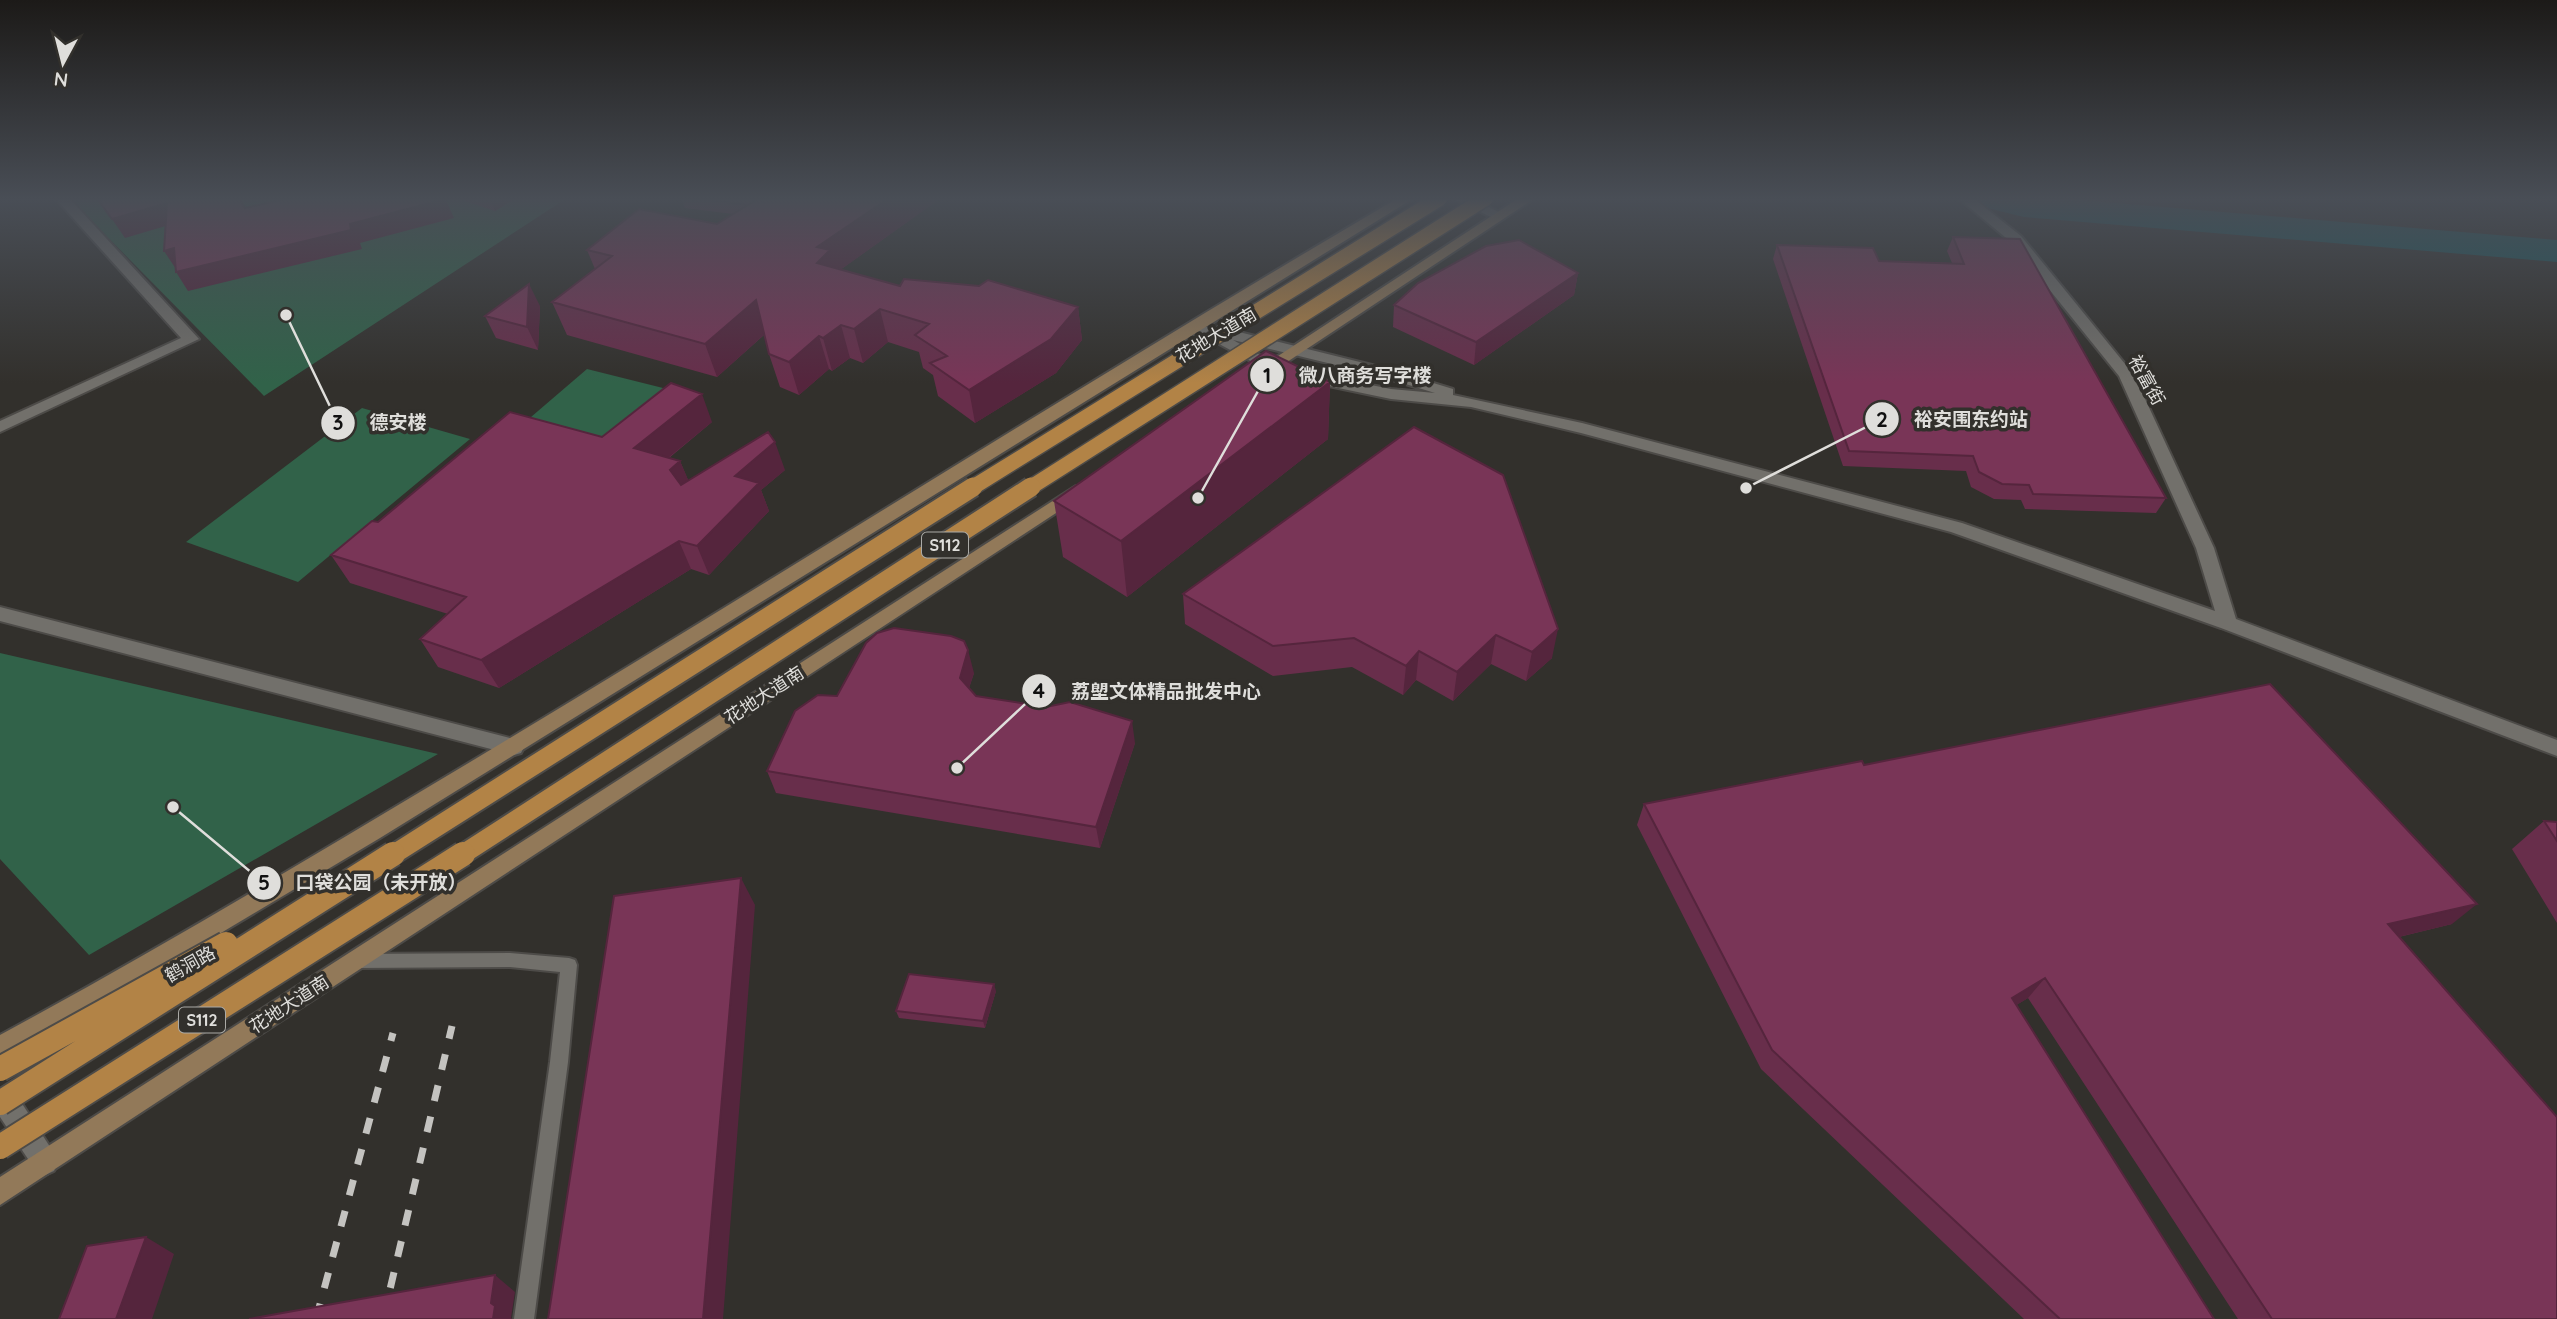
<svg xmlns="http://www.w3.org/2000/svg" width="2557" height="1319" font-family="Quicksand,'Noto Sans SC',sans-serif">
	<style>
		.green { fill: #316249 }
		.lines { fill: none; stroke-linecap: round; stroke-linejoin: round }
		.river { fill: #18575c; fill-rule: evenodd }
		.service-casing { stroke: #4d4b48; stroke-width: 4 }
		.minor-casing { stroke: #4d4b48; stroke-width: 4 }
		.tertiary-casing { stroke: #4d4b48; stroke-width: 4 }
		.secondary-casing { stroke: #4d4b48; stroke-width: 4 }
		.service { fill: #72706b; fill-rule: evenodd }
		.minor { fill: #72706b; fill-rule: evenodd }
		.tertiary { fill: #72706b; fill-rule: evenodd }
		.secondary { fill: #927959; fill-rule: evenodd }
		.rail { stroke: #c4c3c0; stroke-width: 7; stroke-dasharray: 16 16; stroke-linecap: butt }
		.primary-bridge-far2-casing { stroke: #4d4b48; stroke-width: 18; stroke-linecap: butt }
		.primary-bridge-far1-casing { stroke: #4d4b48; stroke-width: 23; stroke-linecap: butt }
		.primary-bridge-casing { stroke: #4d4b48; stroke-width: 28; stroke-linecap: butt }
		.primary-bridge-far2 { stroke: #b28346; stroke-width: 15 }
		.primary-bridge-far1 { stroke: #b28346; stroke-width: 19 }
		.primary-bridge { stroke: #b28346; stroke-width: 24 }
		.wall { fill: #682e4b }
		.shaded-wall { fill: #55253d }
		.building { fill: #793557; stroke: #55253d; stroke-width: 2 }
		.labels { text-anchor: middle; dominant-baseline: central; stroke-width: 7; stroke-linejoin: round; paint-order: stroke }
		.shield { fill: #32302c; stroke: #abaaa6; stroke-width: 2 }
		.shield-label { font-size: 16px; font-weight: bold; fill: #dfdedb }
		.street-label { font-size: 18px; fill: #dfdedb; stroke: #32302c }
		.leader { fill: none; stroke: #dfdedb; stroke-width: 2.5 }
		.callout-dot { fill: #dfdedb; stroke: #32302c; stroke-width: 2.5 }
		.mark-label { font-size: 21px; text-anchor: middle; font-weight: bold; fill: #111 }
		.callout-label { font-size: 19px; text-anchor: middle; font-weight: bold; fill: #dfdedb; stroke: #32302c; stroke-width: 7; stroke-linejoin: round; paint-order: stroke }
	</style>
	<rect width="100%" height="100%" fill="#32302c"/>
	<!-- green -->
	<path class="green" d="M69 198H567L264 396Z
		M587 369 683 393 623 450 524 423Z
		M362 408 470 439 298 582 186 542Z
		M0 653 438 754 89 955 0 859Z"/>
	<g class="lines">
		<!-- river -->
		<path class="river" d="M1974 198H2056L2557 240V262L2024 217 1979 206Z"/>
		<!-- service casing -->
		<g class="service-casing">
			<path id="service" d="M510 953 569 958 575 960 577 965 568 1062 534 1319H514L550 1062 560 972 510 967 354 968 348 966 346 961 348 956 354 954Z"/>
		</g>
		<!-- minor casing -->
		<g class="minor-casing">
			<path id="minor" d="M55 198H69L199 339 0 432V421L181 338Z
				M1452 198H1470L1507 216 1495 219Z
				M1958 198H1973L2021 236 2134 375 2214 548 2236 619 2557 740V756L2221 628 1951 532 1581 433 1471 407 1391 399 1300 380 1298 377 1306 372 1391 389 1435 393 1373 374 1233 340 1285 369 1283 372H1271L1186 326 1194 321 1213 330 1219 327 1384 368 1453 389V395L1582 423 1962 523 2215 611 2196 548 2119 376 2011 242Z
				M0 607 514 739 521 741 524 747 521 753 514 755 0 621Z"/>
		</g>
		<!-- tertiary casing -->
		<g class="tertiary-casing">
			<path id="tertiary" d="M0 1093 21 1102 54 1153 58 1162 54 1171 45 1175 36 1171 0 1117Z"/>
		</g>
		<!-- secondary casing -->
		<g class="secondary-casing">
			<path id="secondary" d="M1398 198H1414L380 838 149 976 0 1058V1035C144 957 285 873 425 789 751 595 1071 390 1398 198Z
				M1519 198H1535L1266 376H1254L1252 373Z
				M1076 486 1082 488 1085 492 1082 496 0 1205V1177Z"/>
		</g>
		<!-- service -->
		<use href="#service" class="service"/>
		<!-- minor -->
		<use href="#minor" class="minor"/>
		<!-- tertiary -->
		<use href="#tertiary" class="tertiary"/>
		<!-- secondary -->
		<use href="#secondary" class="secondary"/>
		<!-- rail -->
		<path class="rail" d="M316 1319 393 1033
			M383 1319 452 1026"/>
		<!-- primary-bridge-far2 casing -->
		<g class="primary-bridge-far2-casing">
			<path id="primary-bridge-far2" d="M970 489 1440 198
				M1028 489 1486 198"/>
		</g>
		<!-- primary-bridge-far1 casing -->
		<g class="primary-bridge-far1-casing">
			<path id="primary-bridge-far1" d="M391 856 973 487
				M460 856 1031 487"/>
		</g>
		<!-- primary-bridge casing -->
		<g class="primary-bridge-casing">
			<path id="primary-bridge" d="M0 1069 226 944
				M0 1103 393 854
				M0 1147 463 854"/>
		</g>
		<!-- primary-bridge-far2 -->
		<use href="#primary-bridge-far2" class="primary-bridge-far2"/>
		<!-- primary-bridge-far1 -->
		<use href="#primary-bridge-far1" class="primary-bridge-far1"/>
		<!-- primary-bridge -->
		<use href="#primary-bridge" class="primary-bridge"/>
	</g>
	<!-- wall -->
	<path class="wall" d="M456 198H516L495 211Z
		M681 198H937L938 200 840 270 900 286 1078 307 1082 340 1056 373 975 423 938 396 933 375 923 368 919 352 888 342 863 363 850 358 832 371 829 369 799 395 780 387 769 354 764 335 717 377 567 335 552 302 595 269 587 250 717 224 733 214 685 208Z
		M1953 237 2166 498 2156 513 2025 509 2021 500 1994 499 1971 487 1966 471 1843 466 1773 259 1777 245 1879 261 1952 263 1947 251Z
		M1578 273 1574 295 1474 365 1393 327 1394 305Z
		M540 306 538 350 496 338 485 316Z
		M1330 382 1328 439 1127 597 1063 557 1054 501Z
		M712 422 669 458 680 461 688 480 785 470 761 490 769 511 709 575 691 569 499 688 438 667 420 639 448 614 350 583 331 555 378 522 602 437Z
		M1414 427 1552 658 1526 681 1491 664 1453 701 1416 680 1403 695 1352 667 1273 676 1185 624 1183 594Z
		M974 673 969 688 976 696 1135 743 1100 848 776 793 767 771 837 696Z
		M1864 765 2452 924 2399 937 2557 1319H2238L2028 998 2016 1005 2214 1319H2024L1761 1069 1637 825 1644 804Z
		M2544 821 2557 822V923L2512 849Z
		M996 991 985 1028 899 1018 896 1011Z"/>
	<!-- shaded-wall -->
	<path class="shaded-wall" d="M444 198H445L454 218 360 243 362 249 188 291 176 272Z
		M489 198H516L495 211Z
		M889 198H937L938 200 836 273 817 263V247Z
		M167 203 179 222 125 238 112 219Z
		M174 248 176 269 164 251Z
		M1578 273 1574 295 1474 365 1476 342Z
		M529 284 540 306 538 350 527 327Z
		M756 300 766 333 717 377 705 344Z
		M1078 307 1082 340 1056 373 975 423 969 390Z
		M880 309 888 342 863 363 854 329Z
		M841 325 850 358 832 371 823 338Z
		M819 336 829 369 799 395 789 362Z
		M1330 382 1328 439 1127 597 1121 541Z
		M702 394 712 422 646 476 634 448Z
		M775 442 785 470 761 490 769 511 709 575 697 546 735 476Z
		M680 461 692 489 682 498 670 470Z
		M679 541 691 569 499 688 481 660Z
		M1558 629 1552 658 1526 681 1532 652Z
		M1496 635 1491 664 1453 701 1457 672Z
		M968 650 974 673 965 700 960 678Z
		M1419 651 1416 680 1403 695 1406 666Z
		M1132 721 1135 743 1100 848 1096 827Z
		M741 878 755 905 723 1319H703Z
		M2477 904 2452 924 2365 945 2388 924Z
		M2045 978 2028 998 1996 1018 2012 998Z
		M994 984 996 991 985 1028 983 1021Z
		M146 1237 174 1254 152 1319H116Z
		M495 1275 515 1292 511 1318 513 1319H493L491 1303Z"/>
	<!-- building -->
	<path class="building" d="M110 198H239L245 208 289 198H444L445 199 350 224 351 230 176 272 174 248 164 251 167 203 112 219 99 201Z
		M695 198H756V200L748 205Z
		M759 198H889L817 247 830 250 817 263 900 286 904 279 979 286 988 280 1078 307 1051 339 969 390 930 363 947 356 915 335 929 324 880 309 854 329 841 325 823 338 819 336 789 362 769 354 756 300 705 344 552 302 612 256 587 250 639 209 717 224Z
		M1953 237 2020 239 2166 498 2033 494 2029 485 2002 484 1979 472 1973 456 1849 451 1777 245 1873 248 1879 261 1964 264Z
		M1519 240 1578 273 1476 342 1394 305 1418 283 1486 246Z
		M529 284 527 327 485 316Z
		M1266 351 1330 382 1121 541 1054 501Z
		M671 383 702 394 634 448 680 461 670 470 681 485 768 432 775 442 735 476 759 483 697 546 679 541 481 660 420 639 466 597 331 555 372 521 378 522 510 412 602 437Z
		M1414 427 1503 475 1558 629 1532 652 1496 635 1457 672 1419 651 1406 666 1354 638 1273 646 1183 594Z
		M894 628 951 636 964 641 968 650 960 678 976 696 1046 707 1070 702 1132 721 1096 827 767 771 795 711 818 695 837 696 866 643 877 633Z
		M2270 684 2477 904 2388 924 2557 1117V1319H2272L2045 978 2012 998 2214 1319H2060L1772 1050 1644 804 1862 761 1864 765Z
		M2544 821 2557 822V841Z
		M741 878 703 1319H548L614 896Z
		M909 974 994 984 983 1021 896 1011Z
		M146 1237 116 1319H59L87 1246Z
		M495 1275 491 1303 495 1306 493 1319H249Z"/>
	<!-- sky -->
	<linearGradient id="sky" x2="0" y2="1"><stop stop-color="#1c1a18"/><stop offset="0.52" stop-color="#494e56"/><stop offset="1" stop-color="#494e56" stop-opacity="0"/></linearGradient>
	<rect width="2557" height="383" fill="url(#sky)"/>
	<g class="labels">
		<!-- shield labels -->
		<g class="shield">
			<rect x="922" y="532.5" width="46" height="25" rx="5"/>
			<rect x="179" y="1007.5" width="46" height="25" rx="5"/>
		</g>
		<g class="shield-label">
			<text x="945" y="545">S112</text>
			<text x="202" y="1020">S112</text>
		</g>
		<!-- street labels -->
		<g class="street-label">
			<text transform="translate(1216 335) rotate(-31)">花地大道南</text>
			<text transform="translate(2147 380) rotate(61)">裕富街</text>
			<text transform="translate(764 695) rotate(-33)">花地大道南</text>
			<text transform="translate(190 964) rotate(-29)">鹤洞路</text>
			<text transform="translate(289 1004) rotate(-33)">花地大道南</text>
		</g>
	</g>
	<!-- callouts -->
	<path class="leader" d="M1198 498L1267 375M1746 488L1882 419M286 315L338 423M957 768L1039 691M173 807L264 883"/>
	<g class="callout-dot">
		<circle cx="1198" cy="498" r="7"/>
		<circle cx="1746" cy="488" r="7"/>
		<circle cx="286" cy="315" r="7"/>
		<circle cx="957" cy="768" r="7"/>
		<circle cx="173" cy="807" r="7"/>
		<circle cx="1267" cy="375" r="18"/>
		<circle cx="1882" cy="419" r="18"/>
		<circle cx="338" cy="423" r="18"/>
		<circle cx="1039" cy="691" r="18"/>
		<circle cx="264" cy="883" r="18"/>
	</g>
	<g class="mark-label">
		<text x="1267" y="383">1</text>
		<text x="1882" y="427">2</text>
		<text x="338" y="430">3</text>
		<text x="1039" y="698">4</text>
		<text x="264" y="890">5</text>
	</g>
	<g class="callout-label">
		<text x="1365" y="382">微八商务写字楼</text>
		<text x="1971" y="426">裕安围东约站</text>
		<text x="398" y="429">德安楼</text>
		<text x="1166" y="698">荔塱文体精品批发中心</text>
		<text x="381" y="889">口袋公园（未开放）</text>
	</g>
	<!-- north arrow -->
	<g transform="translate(63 63) rotate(187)" stroke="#32302c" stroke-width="5" paint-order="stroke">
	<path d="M0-5L12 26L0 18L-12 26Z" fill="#dfdedb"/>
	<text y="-10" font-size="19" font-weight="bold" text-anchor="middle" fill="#dfdedb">N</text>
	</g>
</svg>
